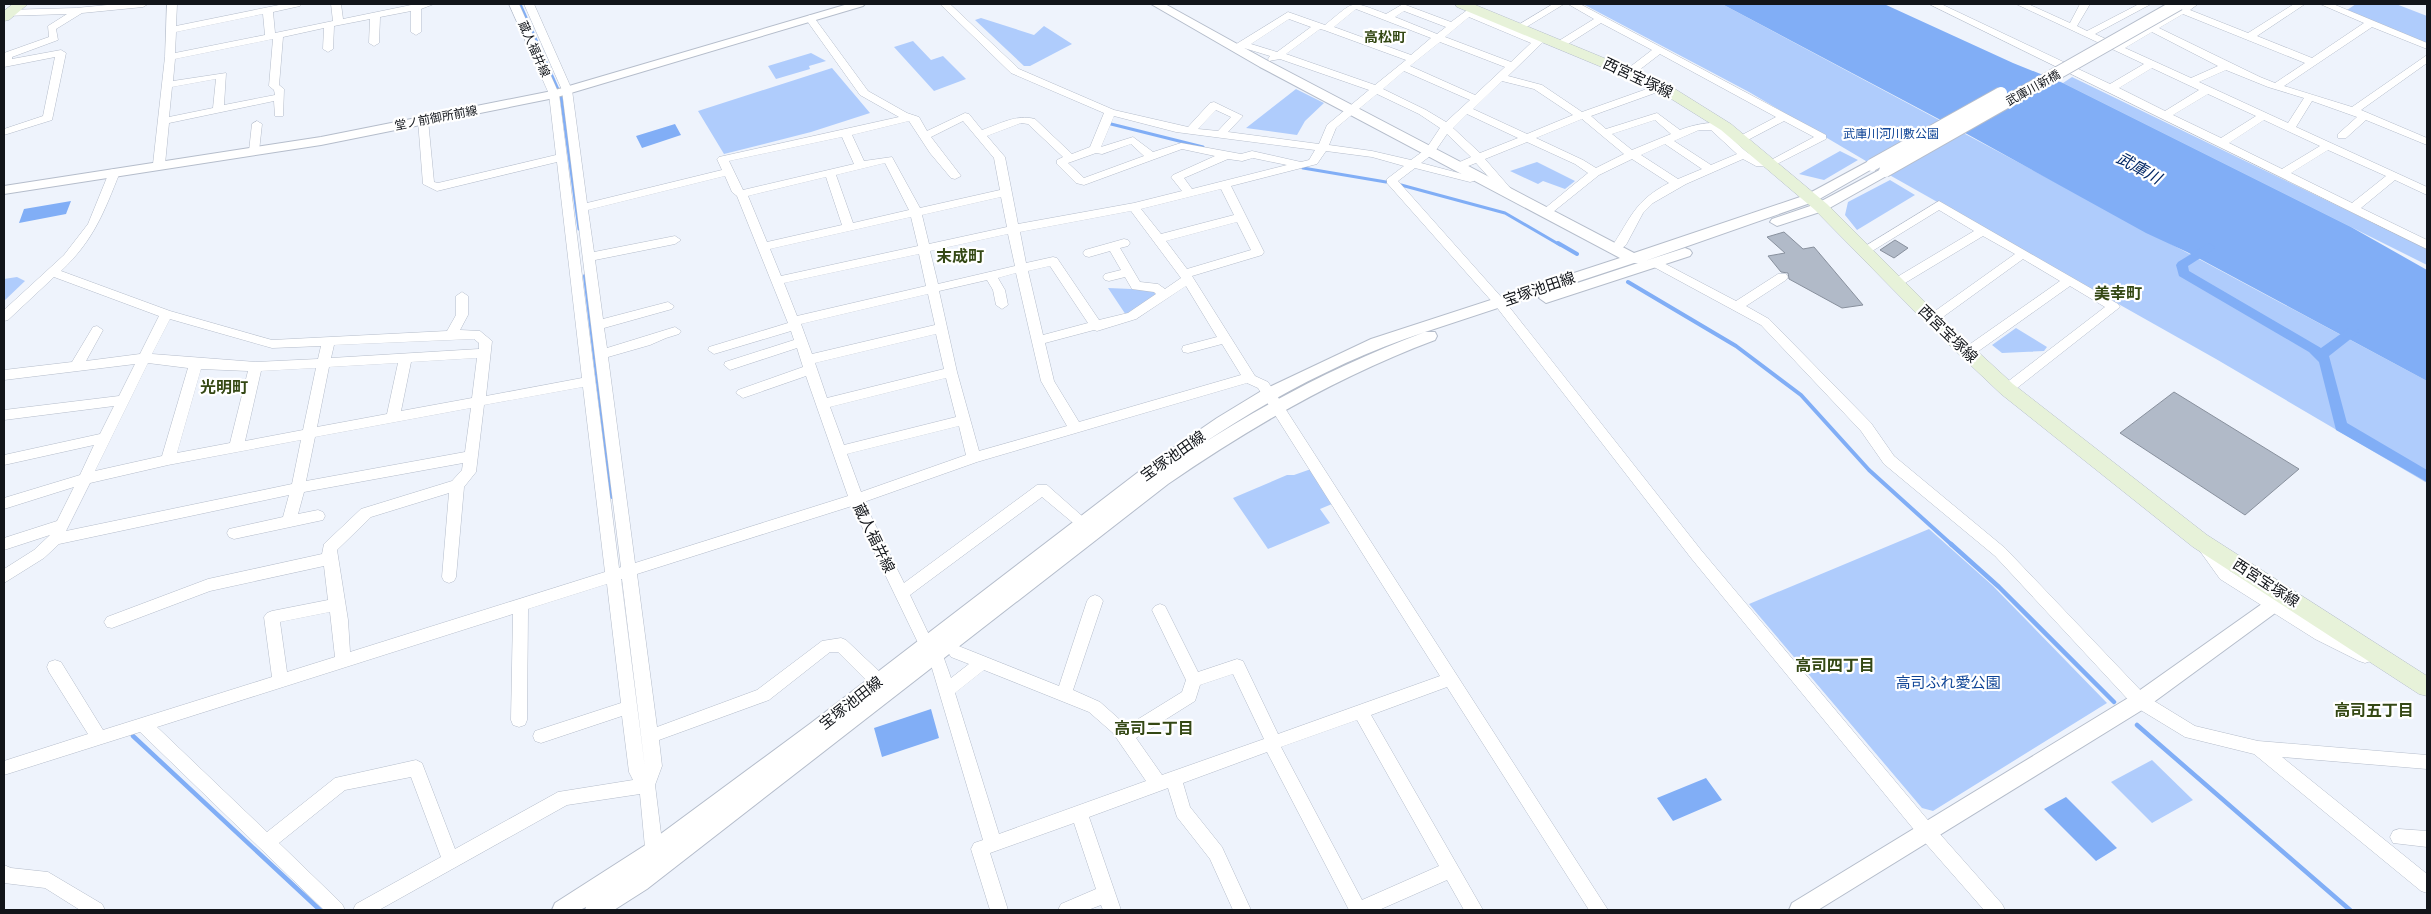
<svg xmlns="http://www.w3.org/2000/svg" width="2431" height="914" font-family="'Roboto Condensed','Noto Sans JP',sans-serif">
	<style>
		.green { fill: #afccfc }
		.water { fill: #81aef6 }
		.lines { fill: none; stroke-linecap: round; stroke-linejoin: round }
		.stream-far2 { stroke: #81aef6; stroke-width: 3 }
		.stream-far1 { stroke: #81aef6; stroke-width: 4 }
		.stream { stroke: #81aef6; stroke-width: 4.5 }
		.canal { fill: #81aef6; fill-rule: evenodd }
		.building { fill: #b1bac8; stroke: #88909d }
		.minor-casing { stroke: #b5bdcb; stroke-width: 1 }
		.tertiary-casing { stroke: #b5bdcb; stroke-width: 2 }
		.secondary-casing { stroke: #b5bdcb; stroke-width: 1 }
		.minor { fill: #fff; fill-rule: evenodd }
		.tertiary { fill: #fff; fill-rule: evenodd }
		.secondary { fill: #e7f2d9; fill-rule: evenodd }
		.tertiary-bridge-casing { stroke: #b5bdcb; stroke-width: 14; stroke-linecap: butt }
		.tertiary-bridge { stroke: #fff; stroke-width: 12 }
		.labels { text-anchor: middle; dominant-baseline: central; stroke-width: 4.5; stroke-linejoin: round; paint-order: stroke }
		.far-street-label { font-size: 12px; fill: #12151a; stroke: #fff }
		.far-park-label { font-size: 12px; fill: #0e4496; stroke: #fff }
		.far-neighbourhood-label { font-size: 14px; font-weight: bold; fill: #344814; stroke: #fff }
		.street-label { font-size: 15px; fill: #12151a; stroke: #fff }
		.park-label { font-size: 15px; fill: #0e4496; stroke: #fff }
		.water-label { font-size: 16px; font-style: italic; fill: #002664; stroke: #fff }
		.neighbourhood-label { font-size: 16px; font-weight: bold; fill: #344814; stroke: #fff }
	</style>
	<rect width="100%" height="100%" fill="#eef3fc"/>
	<!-- green -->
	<path class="green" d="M1583 4H1722L2427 381V483L2216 359 1893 177 1749 92Z
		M2356 4H2396L2427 16V44L2347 10Z
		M981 18 1034 35 1044 26 1072 44 1030 66H1024L975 20Z
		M913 41 931 60 943 56 966 79 934 91 894 47Z
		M811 53 826 61 809 66 810 69 776 79 768 66Z
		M832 68 870 113 811 132 724 154 698 111Z
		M2072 77 2427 249V265L2063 83Z
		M1296 89 1324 103 1305 121 1297 135 1246 128Z
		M1840 151 1858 160 1824 180 1799 174Z
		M1537 162 1575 181 1565 189 1543 181 1538 184 1510 171Z
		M1890 180 1915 195 1857 230 1845 215 1848 202Z
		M17 277 25 281 4 301V279Z
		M1108 288 1155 290 1158 295 1126 315Z
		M2016 328 2047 347 2044 351 2002 353 1992 345Z
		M1311 469 1332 504 1320 509 1330 523 1268 549 1233 498 1287 475H1294Z
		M1929 529 1993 586 2107 703 1933 811 1922 808 1749 604Z
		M2152 760 2193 800 2152 823 2111 782Z"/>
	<!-- water -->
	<path class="water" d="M1722 4H1884L2013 63 2063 83 2351 227 2427 270V381L2187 252 2146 233 1967 134Z
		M675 124 681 135 642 148 636 136Z
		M71 201 66 214 19 223 24 209Z
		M931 709 939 738 882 757 874 728Z
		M1706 778 1722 800 1673 821 1657 798Z
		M2066 797 2117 848 2096 861 2044 809Z"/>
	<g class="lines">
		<!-- stream-far2 -->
		<path class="stream-far2" d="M520 4 561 96 579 229
			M1111 124 1203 147
			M1303 168 1386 182
			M1401 185 1505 213 1560 245"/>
		<!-- stream-far1 -->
		<path class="stream-far1" d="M1558 243 1577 254
			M585 276 612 497
			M1628 282 1736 346 1801 395 1869 470 1952 545"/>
		<!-- stream -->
		<path class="stream" d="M1951 544 1999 587 2114 702
			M2137 725 2350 910
			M133 736 320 910"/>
		<!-- canal -->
		<path class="canal" d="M2209 243 2215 247 2213 250 2188 266 2189 271 2321 348 2349 328H2357L2359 331 2357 334 2329 356 2347 423 2427 470V482L2336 430 2319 362 2309 352 2179 276 2176 265 2178 262Z"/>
	</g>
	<!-- building -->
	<path class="building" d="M1784 232 1803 249 1814 247 1863 305 1842 308 1789 279 1788 273 1781 272 1768 256 1785 253 1767 237Z
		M1895 240 1908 248 1894 258 1880 250Z
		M2174 392 2299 469 2245 515 2120 433Z"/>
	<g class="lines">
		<!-- minor casing -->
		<g class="minor-casing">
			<path id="minor" d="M118 4H148L143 7 82 13 56 29 58 40 12 57V59L61 50 66 53 52 120 4 135V129L43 116 55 57 4 67V53L49 37 48 26 67 14 4 16V10L76 8Z
				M167 4H177L176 26 284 4H302L300 6 273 12 275 33 333 21 331 4H341L343 19 416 4H434L421 9V32L416 35 411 32V11L380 17 379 43 374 46 369 43 370 19 334 26 333 49 328 52 323 49 324 28 283 37 279 85 284 89 283 116H275L274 101 169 123 165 164 159 167 153 164 165 57ZM263 14 265 35 175 53 176 32ZM273 39 269 86 274 90 275 95 224 105 226 73 173 81 175 59ZM216 79 213 108 169 117 172 87Z
				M509 4H519L559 94 619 568 621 567 562 90 524 4H534L572 90 587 203 722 170 717 159 719 157 899 117 860 95 805 18 810 15 813 16 868 91 907 113 919 117 927 131 965 113 969 114 982 130C1000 124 1016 114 1035 119L1072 154 1090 147 1104 113 1011 73 940 4H950L1019 69 1114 110 1188 127 1210 103 1214 102 1243 116 1228 132 1319 144 1327 125 1369 90 1280 59 1269 61 1268 59 1270 56 1244 48 1233 50V46L1288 12 1325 25C1356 0 1349 0 1386 14L1403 4 1451 22 1474 5 1479 8 1475 12 1543 42 1508 76 1542 85 1582 112 1658 85H1666V89L1591 116 1606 129 1657 113 1680 130C1692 125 1721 118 1731 127L1724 130C1736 142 1751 161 1769 161L1814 137 1784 121 1746 141H1738V137L1776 117 1660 54 1634 74H1626V70L1652 50 1601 23 1565 46H1557V42L1594 19 1568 4H1580L1826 135V139L1771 167 1756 166 1743 159 1686 184 1653 203 1643 213 1626 245 1617 252 1611 248C1631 218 1634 201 1669 183L1632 159 1599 175 1548 216 1544 215V209L1588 173 1575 164 1527 142 1485 159 1512 190V194H1504L1476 163 1463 168H1455V164L1471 157 1447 134 1434 153 1421 163 1474 177V181L1470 182 1415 168 1398 181 1503 299 1701 550 1932 825 2002 904 2005 910H1984L1920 837 1691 558 1495 305 1387 183V179L1404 166 1372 157 1326 151 1317 164 1231 186 1264 252 1262 255 1192 276 1255 376 1268 382 1281 402 1608 910H1589L1447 687 1371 715 1483 910H1464L1447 880 1379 910H1349L1267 752 1183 783 1190 807 1222 847 1251 910H1233L1210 859 1177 817 1168 788 1089 817 1121 910H1103L1101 905 1088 910H1058L1061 904 1096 889 1074 823 990 853 1008 910H990L971 849 974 843 983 840 929 658 921 649 852 506 637 574 657 727 757 690 822 641 841 638 846 640 884 676 886 681 884 686 878 688 872 686 838 652H830L769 700 659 740 662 766 655 785 664 858 661 864 655 866 649 864 646 858 640 794 567 805 379 910H353L356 904 441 857 411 777 345 790 279 843 342 904 345 910H324L140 732 4 775V761L88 734 49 672 47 667 49 662 55 660 61 662 103 730 272 677 264 617 267 613 272 611 328 600 324 566 210 591 112 628 107 627 104 622 107 617 208 579 322 554 324 544 361 509 452 481 462 470 463 463 304 492 298 514 318 510 323 512 325 516 323 520 234 539 229 537 227 533 229 529 283 517 289 495 59 544 44 558 4 583V569L34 550 50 535 4 550V538L57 521 74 487 4 509V498L80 475 94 445 4 465V455L100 434 114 406 4 420V410L119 396 135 364 4 380V370L72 362 93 327 97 326 103 330 86 361 140 354 159 316 54 277 8 320 4 321V310L64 255 88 224 110 170 114 169 120 172C104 212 94 240 61 271L170 311 272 340 447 331 456 315V296L462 292 468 296V315L460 330 480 331 492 341 486 396 582 378 557 162 437 191 423 184 418 120 423 117 428 120 434 182 438 183 556 155 549 94ZM1356 9 1431 38 1411 55 1334 27ZM1404 11 1446 27 1437 34 1395 17ZM1469 17 1531 43 1511 62 1445 37ZM1289 19 1311 27 1277 52 1251 44ZM1320 29 1324 30 1406 60 1375 85 1286 54ZM1440 42 1505 67 1475 95 1410 66ZM1404 71 1470 100 1446 122 1426 110 1383 89ZM1502 81 1534 89 1573 115 1527 134 1473 109ZM1377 94 1419 114 1440 128 1426 149 1411 160 1372 151 1329 145 1336 128ZM1216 110 1231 117 1218 131 1198 129ZM1467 114 1518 138 1480 153 1453 128ZM1114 116 1176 132 1315 150 1309 160 1301 162 1252 151 1241 154 1181 143 1153 152 1133 137 1101 147ZM1582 119 1624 154 1596 168 1583 160 1536 138ZM1655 120 1671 134 1632 150 1612 134ZM909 121 930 153 951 178 955 179 961 176 931 137 963 121 994 158 1000 190 920 208 892 157 864 161 852 135ZM1021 123 1028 124 1063 157 1057 160V164L1076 183 1084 185 1182 149 1215 156 1173 175 1171 177 1182 191 1134 203 1018 224 1005 157 987 136ZM1699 130H1711L1737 154 1711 165 1674 141ZM842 137 854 164 743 190 729 161ZM1131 144 1144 156 1084 178 1068 163 1096 153 1102 154ZM1665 144 1702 169 1678 179 1641 155ZM1253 158 1287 165 1192 189 1184 178 1228 159 1242 161ZM885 163 909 210 853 223 836 175ZM725 176 732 192 737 196 788 323 709 347 708 350 714 354 791 331 794 340 725 362 724 365 730 370 797 348 803 367 738 390 736 393 743 398 806 376 848 496 635 563 608 357 650 345 666 338 679 334 681 331 675 327 607 348 604 328 672 309 674 306 668 302 603 319 595 260 675 244 681 240 675 236 594 252 588 210ZM826 177 842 225 767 242 748 196ZM1221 189 1234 215 1161 234 1141 209ZM1001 197 1007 227 929 244 922 215ZM1131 211 1181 278 1165 289 1158 284 1140 282 1120 248 1128 246 1130 243 1128 240 1124 239 1085 250 1083 253 1085 256 1089 257 1110 251 1121 270 1105 274 1103 277 1105 280 1109 281 1125 277 1132 289 1154 292 1156 294 1128 313 1099 320 1057 258 1053 257 1026 263 1020 232ZM911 217 918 246 781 276 770 249ZM1237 222 1251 250 1187 269 1166 241ZM1008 234 1015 266 938 284 930 251ZM919 254 926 286 797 316 784 283ZM1050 266 1088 323 1043 335 1028 271ZM1016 273 1041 381 1067 426 979 451 957 372 939 291 987 280 993 290 996 305 1002 309 1008 305 1005 290 998 278ZM1186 286 1217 337 1183 346 1182 349 1183 352 1188 353 1222 344 1241 375 1079 422 1054 381 1045 343 1094 330 1097 331 1136 319ZM928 294 935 325 812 354 801 324ZM170 319 272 348 321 346 318 359 256 362 152 354ZM936 334 944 369 827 398 815 363ZM474 339 479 343V349L331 358 334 345ZM477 358 472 398 401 411 411 362ZM148 363 188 368 162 456 95 471ZM398 363 387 414 317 427 329 367ZM316 368 303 430 245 441 261 371ZM201 369 248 371 230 443 177 453ZM946 378 956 417 844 445 830 407ZM1247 383 1258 388 1440 676 1278 734 1243 661 1237 659 1198 672 1165 606 1160 604 1155 606 1152 610 1186 680 1182 692 1127 726 1100 702 1073 690 1103 601 1100 597 1095 595 1090 597 1087 601 1059 686 956 645 951 647 948 652 951 657 969 664 951 678 941 650 931 639 910 595 1042 497 1078 527H1088L1090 523 1047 485H1037L904 583 864 502 977 462ZM583 387 605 572 350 652 348 620 337 550 371 517 449 493 442 577 444 581 449 583 454 581 456 577 464 487 476 472 484 405ZM471 408 465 452 306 481 315 437ZM959 426 966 455 861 492 847 454ZM301 440 292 484 66 531 90 483 168 465ZM621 579H622L645 768ZM607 584 621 703 535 731 533 736 535 741 541 743 622 716 629 772 633 780 558 792 455 849 422 763 416 760 335 778 267 832 157 727 513 614 511 720 513 725 519 727 525 725 527 720 528 609ZM330 612 335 657 287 672 280 622ZM984 670 1089 712 1113 733 1146 781 999 834 955 693ZM1233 674 1264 739 1162 775 1136 738 1195 701 1200 685ZM1357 720 1439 866 1362 900 1281 747Z
				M1553 4H1564L1523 29 1515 27Z
				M1929 4H1941L2110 84 2144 64 2016 4H2028L2070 23 2080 4H2090L2077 26 2087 31 2139 4H2151L2095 34 2117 44 2174 11 2161 4H2174L2181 7 2187 4H2198L2190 10 2248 33 2294 4H2305L2257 36 2312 58 2364 23 2320 4H2333L2427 43V49L2372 27 2284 86 2352 107 2427 55V63L2361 110 2427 138V145L2366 120 2346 138H2338V134L2357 117 2312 101 2296 127 2427 187V195L2395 180 2361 208 2427 240V249ZM2183 14 2305 63 2275 83 2260 77 2159 28ZM2152 32 2218 66 2191 78 2125 48ZM2152 68 2199 90 2165 111 2119 88ZM2226 70 2268 87 2304 98 2288 123 2199 82ZM2208 94 2256 116 2221 138 2173 115ZM2264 120 2320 146 2282 169 2229 143ZM2328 150 2386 176 2352 203 2291 173Z
				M257 121 262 124 259 151 254 154 249 151 252 124Z
				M1939 201 2118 304 2120 307 2012 392H2002L2000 389 2002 386 2105 307 2070 286 1973 355H1963L1962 352 1963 349 2060 281 2023 259 1936 322H1928L1926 319 1928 316 2015 254 1983 236 1900 286H1892L1890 283 1892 280 1974 231 1939 210 1869 253H1861L1859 250Z
				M1656 259 1736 301 1778 274H1786L1788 277 1786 280 1746 306 1769 319 1871 423 1894 456 2005 548 2146 696 2195 726 2258 741 2427 755V769L2282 757 2427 874V893L2421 891 2254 754 2185 737 2134 706 1995 556 1884 464 1861 431 1761 325 1652 266 1650 263Z
				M2204 541 2209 543 2230 571 2325 629 2371 651 2373 656 2371 661 2365 663 2359 661 2315 639 2220 579 2197 547 2199 543Z
				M2399 829 2427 831V847L2393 843 2390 837 2393 831Z
				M4 865 11 868 48 872 102 904 105 910H80L45 888 4 883Z"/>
		</g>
		<!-- tertiary casing -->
		<g class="tertiary-casing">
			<path id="tertiary" d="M848 4H865L863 6 554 98 321 145 4 194V186L321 137 552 91Z
				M1151 4H1165L1268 61 1634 253 1806 195 1867 162 1872 161 1879 165 1816 201 1645 261 1685 248 1690 250 1692 253 1690 256 1546 303 1539 298 1541 295 1638 263H1634L1425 332H1435L1437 336 1435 340C1339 376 1252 426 1168 484L647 889 614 910H585L586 907 580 910H552L555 903 647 844 811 723 1141 470 1217 418 1263 390 1371 339 1620 258 1260 67ZM1425 332C1344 362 1269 401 1196 448 1267 400 1343 359 1425 332Z
				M1885 167 1892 171 1890 174 1826 210 1777 226 1770 222 1772 219 1816 204Z
				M2272 599 2278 601 2281 606 2278 611 2147 707 1818 910H1789L1792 903 2133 695 2266 601Z"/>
		</g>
		<!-- secondary casing -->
		<g class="secondary-casing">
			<path id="secondary" d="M13 4H28L9 20 4 21V11Z
				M1455 4H1473L1667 84 1731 124 1827 204 1938 315 2013 384 2207 535 2427 676V696L2419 694 2193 547 2001 394 1926 323 1815 210 1721 130 1657 90 1457 7Z"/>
		</g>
		<!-- minor -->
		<use href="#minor" class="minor"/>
		<!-- tertiary -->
		<use href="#tertiary" class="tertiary"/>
		<!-- secondary -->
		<use href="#secondary" class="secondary"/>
		<!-- tertiary-bridge casing -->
		<g class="tertiary-bridge-casing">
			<path id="tertiary-bridge" d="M1872 165 2001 93
				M1885 171 2179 4"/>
		</g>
		<!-- tertiary-bridge -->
		<use href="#tertiary-bridge" class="tertiary-bridge"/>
	</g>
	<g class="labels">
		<!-- far-street labels -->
		<g class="far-street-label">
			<text transform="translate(534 49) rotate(66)">蔵人福井線</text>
			<text transform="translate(2033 88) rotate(-29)">武庫川新橋</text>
			<text transform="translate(436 118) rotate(-11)">堂ノ前御所前線</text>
		</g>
		<!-- far-park labels -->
		<g class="far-park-label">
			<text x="1891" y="134">武庫川河川敷公園</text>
		</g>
		<!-- far-neighbourhood labels -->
		<g class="far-neighbourhood-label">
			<text x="1385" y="37">高松町</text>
		</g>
		<!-- street labels -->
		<g class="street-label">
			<text transform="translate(1638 78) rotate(25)">西宮宝塚線</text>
			<text transform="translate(1539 289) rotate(-19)">宝塚池田線</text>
			<text transform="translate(1948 334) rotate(44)">西宮宝塚線</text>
			<text transform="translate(1173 456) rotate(-35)">宝塚池田線</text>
			<text transform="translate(874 538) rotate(64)">蔵人福井線</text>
			<text transform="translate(2266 583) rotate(33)">西宮宝塚線</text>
			<text transform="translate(851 703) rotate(-38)">宝塚池田線</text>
		</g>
		<!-- park labels -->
		<g class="park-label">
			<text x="1948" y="683">高司ふれ愛公園</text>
		</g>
		<!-- water labels -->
		<g class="water-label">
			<text transform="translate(2139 168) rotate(29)">武庫川</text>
		</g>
		<!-- neighbourhood labels -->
		<g class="neighbourhood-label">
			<text x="960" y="256">末成町</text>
			<text x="2118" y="293">美幸町</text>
			<text x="224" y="387">光明町</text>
			<text x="1835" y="665">高司四丁目</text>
			<text x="2374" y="710">高司五丁目</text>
			<text x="1154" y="728">高司二丁目</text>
		</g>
	</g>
	<!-- border -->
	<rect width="2431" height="914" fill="none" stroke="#12151a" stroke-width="10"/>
</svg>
